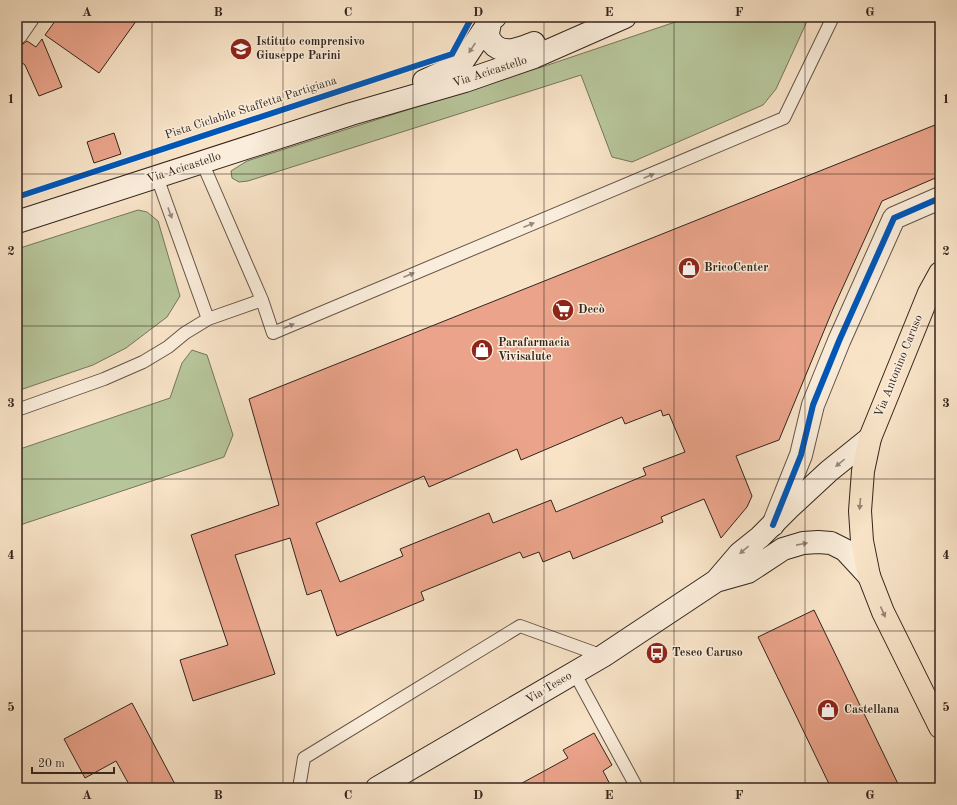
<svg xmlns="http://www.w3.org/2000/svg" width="957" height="805" font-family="'Old Standard TT',serif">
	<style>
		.green { fill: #b7c59a; stroke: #75755c }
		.building { fill: #eba48b; stroke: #33251d; fill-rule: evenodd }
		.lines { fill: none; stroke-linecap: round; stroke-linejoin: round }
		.lane-casing { stroke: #645448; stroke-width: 14 }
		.street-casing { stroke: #645448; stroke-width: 24 }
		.secondary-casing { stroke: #33251d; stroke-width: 24 }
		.primary-casing { stroke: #33251d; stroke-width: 24 }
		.lane { stroke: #faeddb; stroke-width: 12 }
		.street { stroke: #faeddb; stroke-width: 22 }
		.secondary { stroke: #faeddb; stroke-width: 22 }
		.primary { stroke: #f8e3c7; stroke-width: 22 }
		.cycleway-casing { stroke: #faeddb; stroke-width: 8 }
		.cycleway { stroke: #0057b8; stroke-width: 6 }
		.oneway { fill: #96897c }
		.oneway2 { fill: #968472 }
		.grid { fill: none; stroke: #33251d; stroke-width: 1; stroke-opacity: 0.55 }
		.labels { text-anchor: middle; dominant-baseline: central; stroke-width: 3; stroke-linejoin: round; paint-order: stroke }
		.poi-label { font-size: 12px; font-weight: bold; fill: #33251d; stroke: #faeddb; text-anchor: start }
		.street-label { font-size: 12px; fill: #33251d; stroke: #faeddb }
		.neatline { fill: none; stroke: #33251d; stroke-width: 1.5 }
		.grid-label { font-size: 13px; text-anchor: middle; font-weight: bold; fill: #33251d }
	</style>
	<rect width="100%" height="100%" fill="#f8e3c7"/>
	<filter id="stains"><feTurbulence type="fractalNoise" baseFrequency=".005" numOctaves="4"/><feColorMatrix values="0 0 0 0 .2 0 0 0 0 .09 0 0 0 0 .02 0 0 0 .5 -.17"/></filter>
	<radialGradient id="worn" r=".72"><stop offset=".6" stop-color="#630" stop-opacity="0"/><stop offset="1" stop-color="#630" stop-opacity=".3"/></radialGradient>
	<!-- green -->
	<path class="green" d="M690 17H809L776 89 763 105 632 162 612 157 581 75 248 181 239 182 232 178 231 171 247 161 548 65Z
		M138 210 147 212 158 221 180 296 167 317 126 348 93 365 17 391V249Z
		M192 350 207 355 233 435 224 457 17 526V450L170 398 182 363Z"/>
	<!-- building -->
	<path class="building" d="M58 17H139L99 73 45 35Z
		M42 39 62 87 39 96 25 65 17 59V45L23 44 27 41 36 47Z
		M940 123V176L882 201 833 309 779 440 736 456 752 496 747 507 721 538 704 499 661 517 663 522 573 559 570 551 543 562 539 552 523 558 520 552 421 592 424 600 337 636 321 590 307 595 290 538 235 555 275 674 193 701 180 660 228 645 191 535 279 505 249 399ZM661 410 663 416 669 414 685 452 643 468 646 475 556 512 551 500 493 523 489 513 400 549 403 556 340 582 316 523 424 476 429 487 517 449 521 460 622 417 625 424Z
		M114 133 121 154 94 163 87 142Z
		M814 610 900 788H831L758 637Z
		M132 703 177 788H131L116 761 85 778 64 739Z
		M594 733 612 765 603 771 612 788H513L568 758 563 750Z"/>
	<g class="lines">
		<!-- lane casing -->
		<g class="lane-casing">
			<path id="lane" d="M202 162 262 300 273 333C443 261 614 191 784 118L833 17
				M157 177 208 319
				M17 410 104 379 143 362 168 347 185 333 208 319 262 300
				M574 672 637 788
				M299 788 304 758 520 626 603 656"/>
		</g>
		<!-- street casing -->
		<g class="street-casing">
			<path id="street" d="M17 33 28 17
				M773 525 801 455 813 405 839 341 894 218 940 198"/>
		</g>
		<!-- secondary casing -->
		<g class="secondary-casing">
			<path id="secondary" d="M491 19C490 24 488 31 488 35 489 40 492 43 495 46 507 55 521 48 534 43
				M424 81 461 64 491 19 495 17
				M17 222 351 114 465 81 534 57 625 17
				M716 581 748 572 783 549 803 543 818 542 831 543 845 550 869 576
				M377 788 603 656 716 581 740 553 760 537 789 508 829 471 870 438"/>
		</g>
		<!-- primary casing -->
		<g class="primary-casing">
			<path id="primary" d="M940 273 929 293 870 438 863 471 860 511 862 541 869 576 883 612 940 727"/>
		</g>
		<!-- lane -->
		<use href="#lane" class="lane"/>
		<!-- street -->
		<use href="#street" class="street"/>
		<!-- secondary -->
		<use href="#secondary" class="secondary"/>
		<!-- primary -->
		<use href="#primary" class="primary"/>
		<!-- cycleway casing -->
		<g class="cycleway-casing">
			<path id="cycleway" d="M17 197 452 54 472 17
				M773 525 801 455 813 405 839 341 894 218 940 198"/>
		</g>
		<!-- cycleway -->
		<use href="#cycleway" class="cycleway"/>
	</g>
	<!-- one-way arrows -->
	<defs><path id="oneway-solid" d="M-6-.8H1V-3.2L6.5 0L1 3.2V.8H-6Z"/></defs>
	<g class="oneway">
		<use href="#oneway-solid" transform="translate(472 48) rotate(124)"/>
		<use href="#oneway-solid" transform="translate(649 176) rotate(-23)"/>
		<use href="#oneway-solid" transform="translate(170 213) rotate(70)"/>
		<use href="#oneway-solid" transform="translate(529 225) rotate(-22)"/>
		<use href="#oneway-solid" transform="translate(409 275) rotate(-23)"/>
		<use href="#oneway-solid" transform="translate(289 326) rotate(-23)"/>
		<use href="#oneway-solid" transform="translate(840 463) rotate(141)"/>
		<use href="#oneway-solid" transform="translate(802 544) rotate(-11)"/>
		<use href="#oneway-solid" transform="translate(744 550) rotate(140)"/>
	</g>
	<g class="oneway2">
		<use href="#oneway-solid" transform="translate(860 504) rotate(95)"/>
		<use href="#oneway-solid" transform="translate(883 612) rotate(66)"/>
	</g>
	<!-- grid -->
	<path class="grid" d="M152 17V788M283 17V788M413 17V788M544 17V788M674 17V788M805 17V788M17 174H940M17 326H940M17 479H940M17 631H940"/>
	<!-- icons -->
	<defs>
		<g id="school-disc" transform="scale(1.15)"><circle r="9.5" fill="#8f2418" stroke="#faeddb"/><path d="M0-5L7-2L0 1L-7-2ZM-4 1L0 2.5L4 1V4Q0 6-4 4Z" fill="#fff"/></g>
		<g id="shop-disc" transform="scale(1.15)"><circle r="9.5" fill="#8f2418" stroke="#faeddb"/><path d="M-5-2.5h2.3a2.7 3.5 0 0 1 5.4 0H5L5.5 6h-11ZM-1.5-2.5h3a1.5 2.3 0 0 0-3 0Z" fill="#fff"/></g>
		<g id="supermarket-disc" transform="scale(1.15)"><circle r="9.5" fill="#8f2418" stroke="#faeddb"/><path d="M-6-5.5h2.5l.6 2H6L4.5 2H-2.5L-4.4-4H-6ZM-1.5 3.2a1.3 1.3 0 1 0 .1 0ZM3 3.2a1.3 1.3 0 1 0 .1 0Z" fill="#fff"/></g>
		<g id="bus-disc" transform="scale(1.15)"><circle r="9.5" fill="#8f2418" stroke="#faeddb"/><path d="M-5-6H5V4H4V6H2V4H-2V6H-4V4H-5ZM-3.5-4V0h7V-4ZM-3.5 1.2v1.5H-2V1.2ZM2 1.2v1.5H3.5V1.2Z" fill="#fff"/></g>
	</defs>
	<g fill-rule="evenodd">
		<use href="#school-disc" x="241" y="49"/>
		<use href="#shop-disc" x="689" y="268"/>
		<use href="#supermarket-disc" x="563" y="310"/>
		<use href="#shop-disc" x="482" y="350"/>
		<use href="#bus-disc" x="657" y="653"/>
		<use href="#shop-disc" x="828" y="710"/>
	</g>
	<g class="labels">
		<!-- poi labels -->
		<g class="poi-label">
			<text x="256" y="42">Istituto comprensivo<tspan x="256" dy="14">Giuseppe Parini</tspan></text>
			<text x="704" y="268">BricoCenter</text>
			<text x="578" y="310">Decò</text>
			<text x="498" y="343">Parafarmacia<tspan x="498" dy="14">Vivisalute</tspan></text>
			<text x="672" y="653">Teseo Caruso</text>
			<text x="844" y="710">Castellana</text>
		</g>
		<!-- street labels -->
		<g class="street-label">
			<text transform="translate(490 72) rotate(-18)">Via Acicastello</text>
			<text transform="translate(251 108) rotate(-18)">Pista Ciclabile Staffetta Partigiana</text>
			<text transform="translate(184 168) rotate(-18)">Via Acicastello</text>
			<text transform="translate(899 366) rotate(-68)">Via Antonino Caruso</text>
			<text transform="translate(549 688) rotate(-31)">Via Teseo</text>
		</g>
	</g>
	<!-- margin -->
	<rect width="957" height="805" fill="none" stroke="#f8e3c7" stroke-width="44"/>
	<!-- scale -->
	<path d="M32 767v6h82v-6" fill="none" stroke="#33251d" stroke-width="2"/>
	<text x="38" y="767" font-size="12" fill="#33251d" stroke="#faeddb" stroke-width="3" paint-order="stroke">20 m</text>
	<rect x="22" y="22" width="913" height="761" class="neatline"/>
	<g class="grid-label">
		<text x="87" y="16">A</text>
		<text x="218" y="16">B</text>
		<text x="348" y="16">C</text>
		<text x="478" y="16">D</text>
		<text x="609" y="16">E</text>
		<text x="739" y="16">F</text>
		<text x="870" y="16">G</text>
		<text x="11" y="103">1</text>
		<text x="946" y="103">1</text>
		<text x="11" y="255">2</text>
		<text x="946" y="255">2</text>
		<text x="11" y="407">3</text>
		<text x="946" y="407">3</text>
		<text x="11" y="559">4</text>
		<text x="946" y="559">4</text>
		<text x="11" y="711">5</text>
		<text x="946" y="711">5</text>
		<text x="87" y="799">A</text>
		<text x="218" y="799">B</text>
		<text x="348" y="799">C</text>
		<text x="478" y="799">D</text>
		<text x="609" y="799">E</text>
		<text x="739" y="799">F</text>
		<text x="870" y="799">G</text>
	</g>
	<rect width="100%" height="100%" filter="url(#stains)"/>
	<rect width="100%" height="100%" fill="url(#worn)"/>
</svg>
